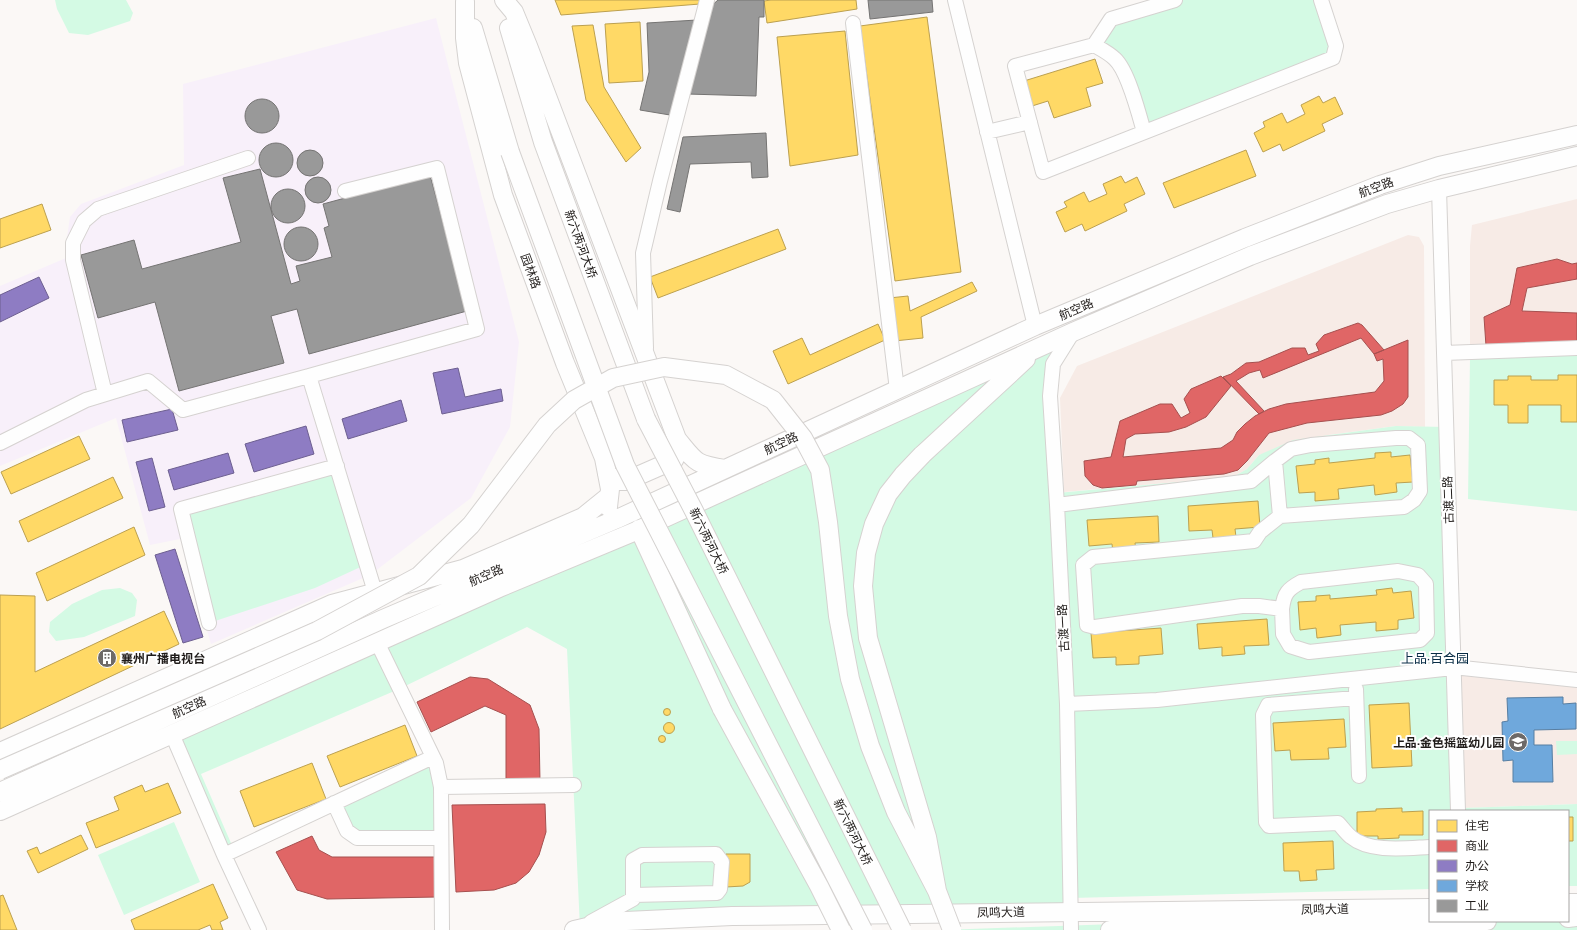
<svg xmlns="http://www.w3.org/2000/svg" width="1577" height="930" font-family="Mulish,'Noto Sans SC',sans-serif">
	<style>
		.built { fill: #f7ebe6 }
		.industrial { fill: #f8f0fa }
		.green { fill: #d4fae4 }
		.homes { fill: #ffd966; stroke: #bca04f }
		.shops { fill: #e06666; stroke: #a6504f }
		.offices { fill: #8e7cc3; stroke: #6d5f90 }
		.schools { fill: #6fa8dc; stroke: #577ea2 }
		.industry { fill: #999; stroke: #757473 }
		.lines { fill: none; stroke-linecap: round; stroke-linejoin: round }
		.minor-casing { stroke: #d5d2d0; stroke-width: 16 }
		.major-casing { stroke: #d5d2d0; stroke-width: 20 }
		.minor { stroke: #fefefe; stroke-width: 14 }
		.major { stroke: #fefefe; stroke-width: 18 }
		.major-bridge-casing { stroke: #d5d2d0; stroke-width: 20; stroke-linecap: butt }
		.major-bridge { stroke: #fefefe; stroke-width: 18 }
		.labels { text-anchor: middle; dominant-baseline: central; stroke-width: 4; stroke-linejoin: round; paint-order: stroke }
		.street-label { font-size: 12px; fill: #201c1a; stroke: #fff }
		.poi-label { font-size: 12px; font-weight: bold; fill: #201c1a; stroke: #fff; text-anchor: start }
		.neighbourhood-label { font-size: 13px; fill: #082c45; stroke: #fff }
	</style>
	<rect width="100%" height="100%" fill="#fbf8f6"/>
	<!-- built -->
	<path class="built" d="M1577 199V354L1470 358V246L1472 225Z
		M1408 235 1419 237 1424 246 1425 427 1396 426 1328 435 1259 455 1247 469 1233 477 1064 492 1060 398 1077 366Z
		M1453 667 1577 680V804L1464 808Z"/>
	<!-- industrial -->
	<path class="industrial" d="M436 18 519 342 510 427 471 498 370 575 211 644 180 539 150 545 116 418 0 466V286L66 258V244L70 217 81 204 184 165 183 84Z"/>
	<!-- green -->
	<path class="green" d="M55 0H126L133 13 130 21 88 35 69 33 57 9Z
		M1175 0H1321L1333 58 1144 132 1127 79 1094 45 1111 19Z
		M1073 332 1053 364 1057 493 1233 477 1247 469 1259 455 1293 440 1396 426 1446 427 1464 808 1577 804V886H1568V811H1430V889L1071 898V911L580 928 567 649 527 627 399 689 201 774 234 850 224 855 172 734Z
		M1577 354V511L1468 499 1470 358Z
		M337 466 367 564 315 588 209 623 181 509Z
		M120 588 132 593 137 600 135 616 84 637 56 641 49 632 50 622 72 604 102 590Z
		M1556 741H1577V754L1557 755Z
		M433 757 441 838H357L334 803Z
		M174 822 200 882 124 915 98 855Z
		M1577 908V930H942L1430 913V921H1568Z"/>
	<!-- homes -->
	<path class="homes" d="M555 0H700V4L561 15Z
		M771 0H856L857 9 767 23 764 1Z
		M927 17 961 272 895 281 860 26Z
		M640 22 643 81 609 83 605 24Z
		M593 25 604 87 641 148 626 162 586 100 572 26Z
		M845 31 858 155 790 166 777 37Z
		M1095 59 1103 83 1086 88 1091 106 1054 118 1048 101 1032 106 1024 81Z
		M1319 96 1323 103 1335 97 1343 114 1322 124 1325 131 1283 151 1280 144 1263 152 1254 133 1265 127 1263 122 1282 113 1287 123 1305 114 1301 105Z
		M1246 150 1256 176 1174 208 1163 183Z
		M1121 176 1125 183 1137 177 1145 194 1124 204 1127 211 1085 231 1082 224 1065 232 1056 212 1067 207 1064 202 1084 192 1089 202 1107 194 1103 184Z
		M42 204 51 230 0 248V219Z
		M778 229 786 249 658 298 650 277Z
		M972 282 977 291 921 317 923 338 894 341 889 298 908 296 910 311Z
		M878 324 885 340 788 384 773 351 802 338 810 355Z
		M1558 375H1577V422H1561V405H1528V423H1508V405H1494V380H1508V376H1531V380H1558Z
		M79 436 90 459 11 494 1 472Z
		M1391 452V457L1410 455 1413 482 1396 483 1397 492 1375 495 1374 485 1338 489 1339 499 1315 501V492L1299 493 1296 466 1315 464V460L1329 458V463L1375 458V453Z
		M113 477 123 498 28 542 19 521Z
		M1258 501 1260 527 1235 529 1236 537 1213 538 1212 530 1189 531 1188 506Z
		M1158 516 1159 542 1135 543 1136 551 1113 553 1112 544 1089 546 1087 520Z
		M134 527 145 555 47 601 36 573Z
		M1392 588 1393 593 1411 591 1414 618 1398 620V629L1376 631V622L1340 625 1341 635 1317 638 1316 628 1300 630 1298 602 1316 601V596L1330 595V599L1377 595 1376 590Z
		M0 595 35 596V672L164 611 179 644 0 729Z
		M1267 619 1269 645 1244 646 1245 654 1222 656V647L1199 649 1197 624Z
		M1161 628 1163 654 1139 656V664L1116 665V657L1093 658 1091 633Z
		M1409 703 1412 766 1372 768 1369 705Z
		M663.5 712a3.5 3.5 0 1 1 7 0a3.5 3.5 0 1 1-7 0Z
		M1344 719 1346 747 1328 748 1329 759 1291 760 1290 750 1275 751 1273 723Z
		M663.5 728a5.5 5.5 0 1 1 11 0a5.5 5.5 0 1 1-11 0Z
		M405 725 417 756 340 787 327 756Z
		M658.5 739a3.5 3.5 0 1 1 7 0a3.5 3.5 0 1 1-7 0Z
		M312 763 326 799 254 827 240 791Z
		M168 783 181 813 96 848 86 823 119 810 114 797 142 785 145 792Z
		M1402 808V812L1423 811V835H1399V838L1378 839V836H1357V812L1376 811V809Z
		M1568 817H1573V841H1568Z
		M81 835 88 849 38 873 27 851 37 847 40 854Z
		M1333 841 1334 869 1316 870 1317 880 1300 881 1299 871H1284L1283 843Z
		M726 854H750V882L743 886 726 887Z
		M213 884 228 918 220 922 223 930H212L210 925 198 930H135L131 920Z
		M3 895 17 930H0V896Z"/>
	<!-- shops -->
	<path class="shops" d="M1557 259 1572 264 1577 263V279L1527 288 1522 311 1577 313V345L1486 346 1484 317 1510 305 1517 268Z
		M1358 323 1362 325 1384 350 1374 354 1361 338 1263 378 1260 370 1256 371 1249 373 1236 381 1264 411 1259 414 1223 377 1231 374 1246 363 1259 362 1292 348H1305L1308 355 1319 351 1316 344 1324 335Z
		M1408 340V397L1403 404 1392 411 1381 415 1307 423 1269 433 1247 461 1238 470 1224 474 1137 481 1136 485 1102 488 1093 485 1085 476 1084 461 1111 457 1120 421 1160 404H1172L1181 418 1190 413 1184 399 1191 389 1221 376 1231 386 1206 417 1186 427 1169 432 1135 434 1126 439 1123 457 1221 448 1233 440 1237 432 1245 424 1255 416 1269 409 1286 404 1375 392 1384 381 1383 359 1377 361 1374 354Z
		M470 677 488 679 530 705 539 729 540 782 506 783V715L485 706 431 732 417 702Z
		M545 804 546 832 539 855 529 872 516 883 494 890 456 892 452 805Z
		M312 836 319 850 332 857H437V897L327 899 297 890 276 852Z"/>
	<!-- offices -->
	<path class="offices" d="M39 277 49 298 0 322V295Z
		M458 368 465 397 501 389 503 401 442 414 433 373Z
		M401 400 407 421 348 439 342 419Z
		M172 409 178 430 127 442 122 420Z
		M306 426 314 454 254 472 245 444Z
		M228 453 234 473 174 490 168 470Z
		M152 458 165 507 149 511 136 462Z
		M175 549 203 637 183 643 155 555Z"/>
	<!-- schools -->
	<path class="schools" d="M1563 697V704L1576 703V729L1534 730V745H1552L1553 782H1513V760L1503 761 1502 722 1508 721 1507 698Z"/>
	<!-- industry -->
	<path class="industry" d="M718 0H764V17H759L756 96 687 94 710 7Z
		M868 0H932L933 12 870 19Z
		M697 20 670 115 640 110 649 72 647 23Z
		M245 116a17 17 0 1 1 34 0a17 17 0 1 1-34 0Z
		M766 133 768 177 752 178 751 162 690 164 680 212 667 209 683 137Z
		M259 160a17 17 0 1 1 34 0a17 17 0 1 1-34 0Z
		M297 163a13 13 0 1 1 26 0a13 13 0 1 1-26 0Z
		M260 169 291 284 300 281 296 266 332 257 324 228 329 226 323 204 430 175 467 311 309 354 297 309 271 316 284 363 179 391 155 302 98 318 81 255 134 240 142 269 241 242 223 178Z
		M305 190a13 13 0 1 1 26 0a13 13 0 1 1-26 0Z
		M271 206a17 17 0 1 1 34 0a17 17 0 1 1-34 0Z
		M284 244a17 17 0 1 1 34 0a17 17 0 1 1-34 0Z"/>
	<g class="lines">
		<!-- minor casing -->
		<g class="minor-casing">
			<path id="minor" d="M955 0 1035 326
				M1175 0 1111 19 1094 45 1015 66 1043 172 1333 58 1336 46 1321 0
				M853 23 897 390
				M1094 45C1101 49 1109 53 1115 59 1128 71 1139 114 1144 132
				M987 132 1030 122
				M1439 189 1458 811
				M345 191 437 168 477 329 309 376 375 592
				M646 348 643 253 660 181 707 0
				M1444 353 1577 348
				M105 394 73 260V243L84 221 98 209 248 158
				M0 443 86 400 148 381 183 410 309 376
				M1275 461 1280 516
				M1057 505 1251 481 1275 461 1291 449 1311 445 1396 438H1409L1418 445 1420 491 1414 500 1404 507 1280 516 1260 532 1254 541 1093 557 1083 565 1087 625 1095 627 1242 606H1259L1282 609 1283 634 1290 646 1309 652 1420 640 1427 633 1426 584 1418 575 1398 571 1301 582C1288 589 1284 593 1282 609
				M209 623 181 509 337 466
				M377 642 436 763 441 787 442 930
				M1453 667 1577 680
				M1356 689 1359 776
				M1356 698 1268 705 1263 715 1266 822 1269 826 1338 823C1342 827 1346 833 1351 837 1370 853 1407 848 1430 847
				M1067 704 1157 700 1453 668
				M172 734 224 855 259 930
				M441 787 574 785
				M334 803 347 831 357 838H441
				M224 855 433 757
				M591 922 633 899V860L642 855 716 854 722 862 720 889 717 893 633 895
				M1071 930 1067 704 1057 505 1050 396 1053 364 1073 332"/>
		</g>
		<!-- major casing -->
		<g class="major-casing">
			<path id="major" d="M504 0 514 12 528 46 677 439C696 462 694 464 725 469
				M465 2V38L468 63 503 195 565 363 604 458 610 489 608 507
				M473 28 510 152
				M509 28 543 142 646 419
				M922 455 1026 359
				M607 474 618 481H626L674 460 678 452
				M639 529 722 709
				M0 752 332 604 463 569 583 517 609 496
				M0 792 383 619 617 519 1035 326 1245 238 1380 185 1439 166 1577 135
				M0 811 499 588 636 531 1073 332 1250 256 1387 204 1439 189 1577 156
				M1568 903H1577
				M1568 918 1577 917
				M574 930 609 922 626 921 732 916 1430 908
				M1110 930 1487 921"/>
		</g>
		<!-- minor -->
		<use href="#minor" class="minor"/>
		<!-- major -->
		<use href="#major" class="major"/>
		<!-- major-bridge casing -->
		<g class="major-bridge-casing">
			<path id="major-bridge" d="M510 152 625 465 863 930
				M646 419 694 511 902 930
				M922 455 903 475 888 494 874 524 866 553 863 586 868 638 927 837 937 891 952 930
				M722 709 819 886 841 930
				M0 770 317 631 419 576 471 525 547 425 574 400 613 378 664 367 726 375 773 400 803 438 820 470 828 522 838 616 850 679 870 746 896 812 937 891"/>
		</g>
		<!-- major-bridge -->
		<use href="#major-bridge" class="major-bridge"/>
	</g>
	<!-- icons -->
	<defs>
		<g id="building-disc" transform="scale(1)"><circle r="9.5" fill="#6d6967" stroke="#fff"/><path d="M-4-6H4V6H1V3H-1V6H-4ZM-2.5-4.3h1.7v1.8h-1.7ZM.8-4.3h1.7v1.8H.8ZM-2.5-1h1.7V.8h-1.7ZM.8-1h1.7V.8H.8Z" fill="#fff"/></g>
		<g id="school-disc" transform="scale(1)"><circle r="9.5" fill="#6d6967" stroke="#fff"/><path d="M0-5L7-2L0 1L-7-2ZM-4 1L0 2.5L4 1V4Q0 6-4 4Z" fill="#fff"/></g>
	</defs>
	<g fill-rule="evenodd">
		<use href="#building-disc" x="107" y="658"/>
		<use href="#school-disc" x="1518" y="742"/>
	</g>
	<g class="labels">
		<!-- street labels -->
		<g class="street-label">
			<text transform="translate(1376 187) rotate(-20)">航空路</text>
			<text transform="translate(581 244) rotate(70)">新六两河大桥</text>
			<text transform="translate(531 271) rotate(70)">园林路</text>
			<text transform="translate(1076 309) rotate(-23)">航空路</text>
			<text transform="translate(781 443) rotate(-25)">航空路</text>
			<text transform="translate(1448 500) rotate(-92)">古渡二路</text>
			<text transform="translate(709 541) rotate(64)">新六两河大桥</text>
			<text transform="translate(486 575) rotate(-23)">航空路</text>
			<text transform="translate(1063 628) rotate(-93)">古渡一路</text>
			<text transform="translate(189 707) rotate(-24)">航空路</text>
			<text transform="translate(853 832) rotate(64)">新六两河大桥</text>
			<text transform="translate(1325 909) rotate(-1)">凤鸣大道</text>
			<text transform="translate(1001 912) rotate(-1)">凤鸣大道</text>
		</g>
		<!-- poi labels -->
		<g class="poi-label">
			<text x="121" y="658">襄州广播电视台</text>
			<text x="1504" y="742" text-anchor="end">上品·金色摇篮幼儿园</text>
		</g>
		<!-- neighbourhood labels -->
		<g class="neighbourhood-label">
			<text x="1435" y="658">上品·百合园</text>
		</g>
	</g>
	<!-- legend -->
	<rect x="1429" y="810" width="140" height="112" fill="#ffffff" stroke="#a6a4a3"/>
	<rect x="1437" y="820" width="20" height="12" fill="#ffd966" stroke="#a6a4a3"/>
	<text x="1465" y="830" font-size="12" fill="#201c1a">住宅</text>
	<rect x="1437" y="840" width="20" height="12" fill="#e06666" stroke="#a6a4a3"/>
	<text x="1465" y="850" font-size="12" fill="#201c1a">商业</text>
	<rect x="1437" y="860" width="20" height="12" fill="#8e7cc3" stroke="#a6a4a3"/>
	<text x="1465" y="870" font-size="12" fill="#201c1a">办公</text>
	<rect x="1437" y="880" width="20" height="12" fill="#6fa8dc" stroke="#a6a4a3"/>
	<text x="1465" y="890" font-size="12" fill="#201c1a">学校</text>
	<rect x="1437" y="900" width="20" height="12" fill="#999999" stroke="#a6a4a3"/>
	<text x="1465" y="910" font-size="12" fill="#201c1a">工业</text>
</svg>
